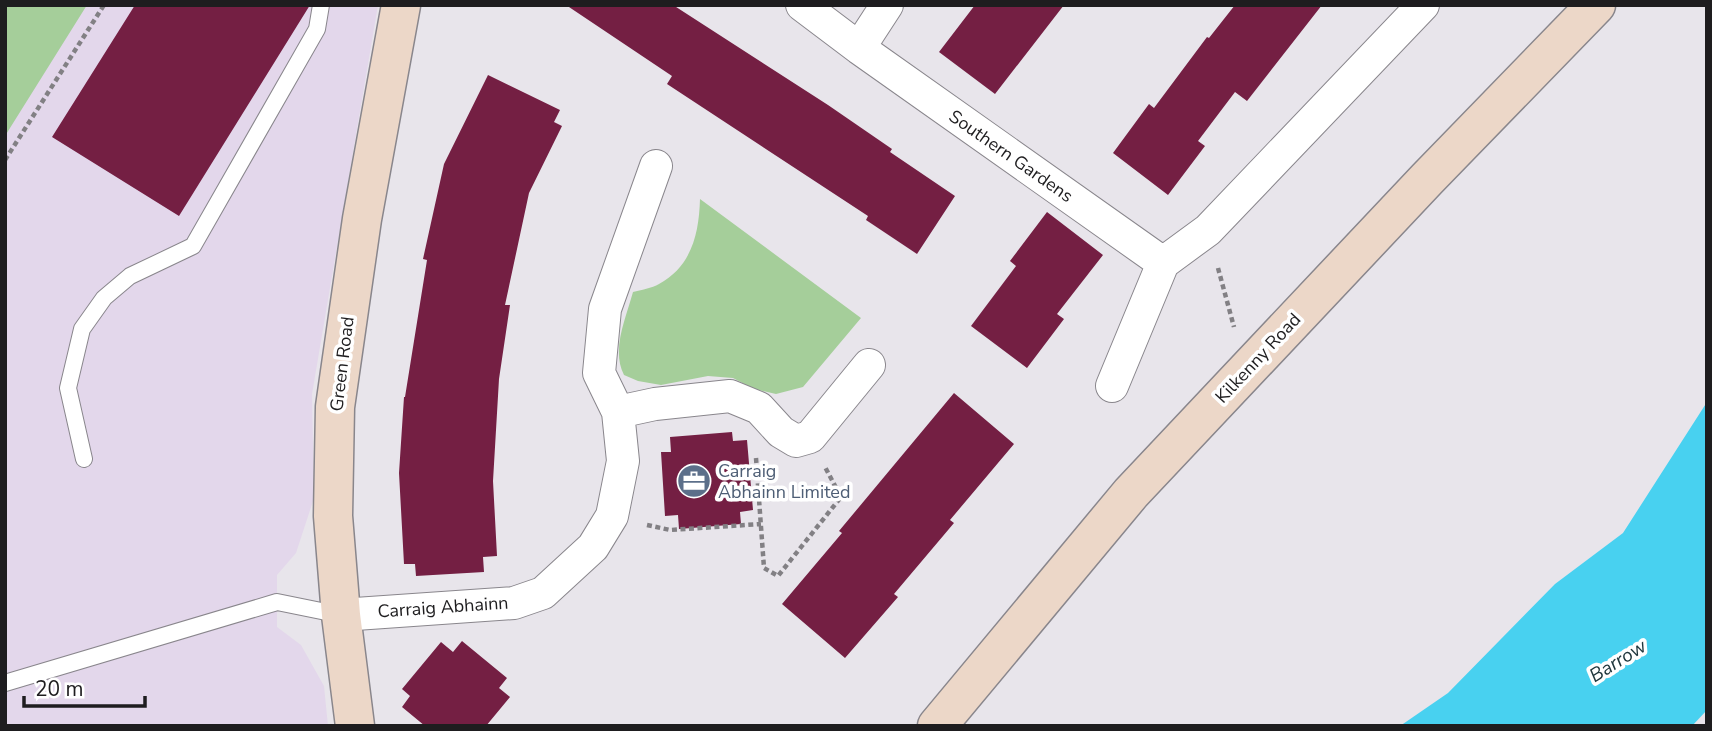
<svg xmlns="http://www.w3.org/2000/svg" width="1712" height="731" font-family="'Nunito Sans',sans-serif">
	<style>
		.education { fill: #e3d7eb }
		.green { fill: #a5ce9a }
		.water { fill: #48d1f0 }
		.building { fill: #741f43 }
		.lines { fill: none; stroke-linecap: round; stroke-linejoin: round }
		.lane-casing { stroke: #89868c; stroke-width: 18 }
		.street-casing { stroke: #89868c; stroke-width: 34 }
		.secondary-casing { stroke: #89868c; stroke-width: 41 }
		.path { stroke: #828084; stroke-width: 4.5; stroke-dasharray: 5 3.5; stroke-linecap: butt }
		.lane { stroke: #fff; stroke-width: 16 }
		.street { stroke: #fff; stroke-width: 32 }
		.secondary { stroke: #ecd7c8; stroke-width: 38 }
		.labels { text-anchor: middle; dominant-baseline: central; stroke-width: 7; stroke-linejoin: round; paint-order: stroke }
		.street-label { font-size: 18px; fill: #1e1d1f; stroke: #fff }
		.service-label { font-size: 18px; fill: #4e5e75; stroke: #fff; text-anchor: start }
		.water-label { font-size: 19px; font-style: italic; fill: #20373d; stroke: #fff }
	</style>
	<rect width="100%" height="100%" fill="#e8e5eb"/>
	<!-- education -->
	<path class="education" d="M5 5H378L312 394 314 498 296 553 277 575V627L301 645 324 686 328 726H5Z"/>
	<!-- green -->
	<path class="green" d="M5 5H87L5 136Z
		M700 199 861 318 803 387 776 394 754 389 733 378 708 376 661 385 638 381 624 375C611 350 626 318 633 292 641 290 652 288 659 284 692 266 699 233 700 199Z"/>
	<!-- water -->
	<path class="water" d="M1707 402V710L1692 726H1400L1448 693 1555 584 1623 533Z"/>
	<!-- building -->
	<path class="building" d="M135 5H310L179 216 52 137Z
		M566 5H673L828 105 892 149 890 152 955 196 917 254 866 220 868 216 667 84 672 76Z
		M975 5H1064L995 94 939 52Z
		M1235 5H1322L1247 101 1235 92 1198 141 1205 146 1168 195 1113 153 1149 104 1154 108 1207 37 1209 38Z
		M488 75 560 110 554 122 562 126 529 193 505 305H510L499 379 493 481 497 556 483 557 484 572 416 576 415 564H404L399 473 404 397H405L427 260 423 259 444 164Z
		M1047 212 1103 255 1057 314 1064 319 1027 368 971 326 1016 266 1010 261Z
		M954 393 1014 444 950 520 954 523 894 594 898 597 845 658 782 604 842 533 839 531Z
		M732 432 733 441 747 440 753 510 740 512 741 524 679 529 678 515 665 516 661 452H671L670 437Z
		M462 641 507 678 499 688 510 697 486 726H425L402 707 410 696 402 689 441 642 453 652Z"/>
	<g class="lines">
		<!-- lane casing -->
		<g class="lane-casing">
			<path id="lane" d="M84 459 68 388 82 329 104 298 130 276 193 246 317 29 321 5
				M5 683 277 602 341 615"/>
		</g>
		<!-- street casing -->
		<g class="street-casing">
			<path id="street" d="M802 5 859 48 1163 263 1112 386
				M859 48 887 5
				M1163 263 1208 230 1423 5
				M618 412 655 404 730 396 759 408 781 432 796 441 810 437 869 365
				M341 615 514 603 543 593 593 547 612 516 623 461 618 412 599 373 605 309 656 166"/>
		</g>
		<!-- secondary casing -->
		<g class="secondary-casing">
			<path id="secondary" d="M355 726 341 615 333 516 335 407 362 219 401 5
				M937 726 1131 493 1427 179 1596 5"/>
		</g>
		<!-- path -->
		<path class="path" d="M5 160 104 5
			M1218 268 1234 327
			M756 458 764 568 778 576 841 497 825 467
			M647 525 670 530 761 524"/>
		<!-- lane -->
		<use href="#lane" class="lane"/>
		<!-- street -->
		<use href="#street" class="street"/>
		<!-- secondary -->
		<use href="#secondary" class="secondary"/>
	</g>
	<!-- icons -->
	<defs>
		<g id="office-disc" transform="scale(1.75)"><circle r="9.5" fill="#5c6f8a" stroke="#fff"/><path d="M-6-3h4V-5.5h4V-3h4V5H-6ZM-1-4.5V-3h2v-1.5ZM-6 0V1H6V0Z" fill="#fff"/></g>
	</defs>
	<g fill-rule="evenodd">
		<use href="#office-disc" x="694" y="481"/>
	</g>
	<g class="labels">
		<!-- street labels -->
		<g class="street-label">
			<text transform="translate(1011 156) rotate(35)">Southern Gardens</text>
			<text transform="translate(1258 358) rotate(-47)">Kilkenny Road</text>
			<text transform="translate(342 364) rotate(-83)">Green Road</text>
			<text transform="translate(443 607) rotate(-4)">Carraig Abhainn</text>
		</g>
		<!-- service labels -->
		<g class="service-label">
			<text x="718" y="471">Carraig<tspan x="718" dy="21">Abhainn Limited</tspan></text>
		</g>
		<!-- water labels -->
		<g class="water-label">
			<text transform="translate(1618 661) rotate(-32)">Barrow</text>
		</g>
	</g>
	<!-- border -->
	<rect width="1712" height="731" fill="none" stroke="#1e1d1f" stroke-width="14"/>
	<!-- scale -->
	<path d="M24 696v10h121v-10" fill="none" stroke="#1e1d1f" stroke-width="3.5"/>
	<text x="35" y="696" font-size="21" fill="#1e1d1f" stroke="#ffffff" stroke-width="5" paint-order="stroke">20 m</text>
</svg>
